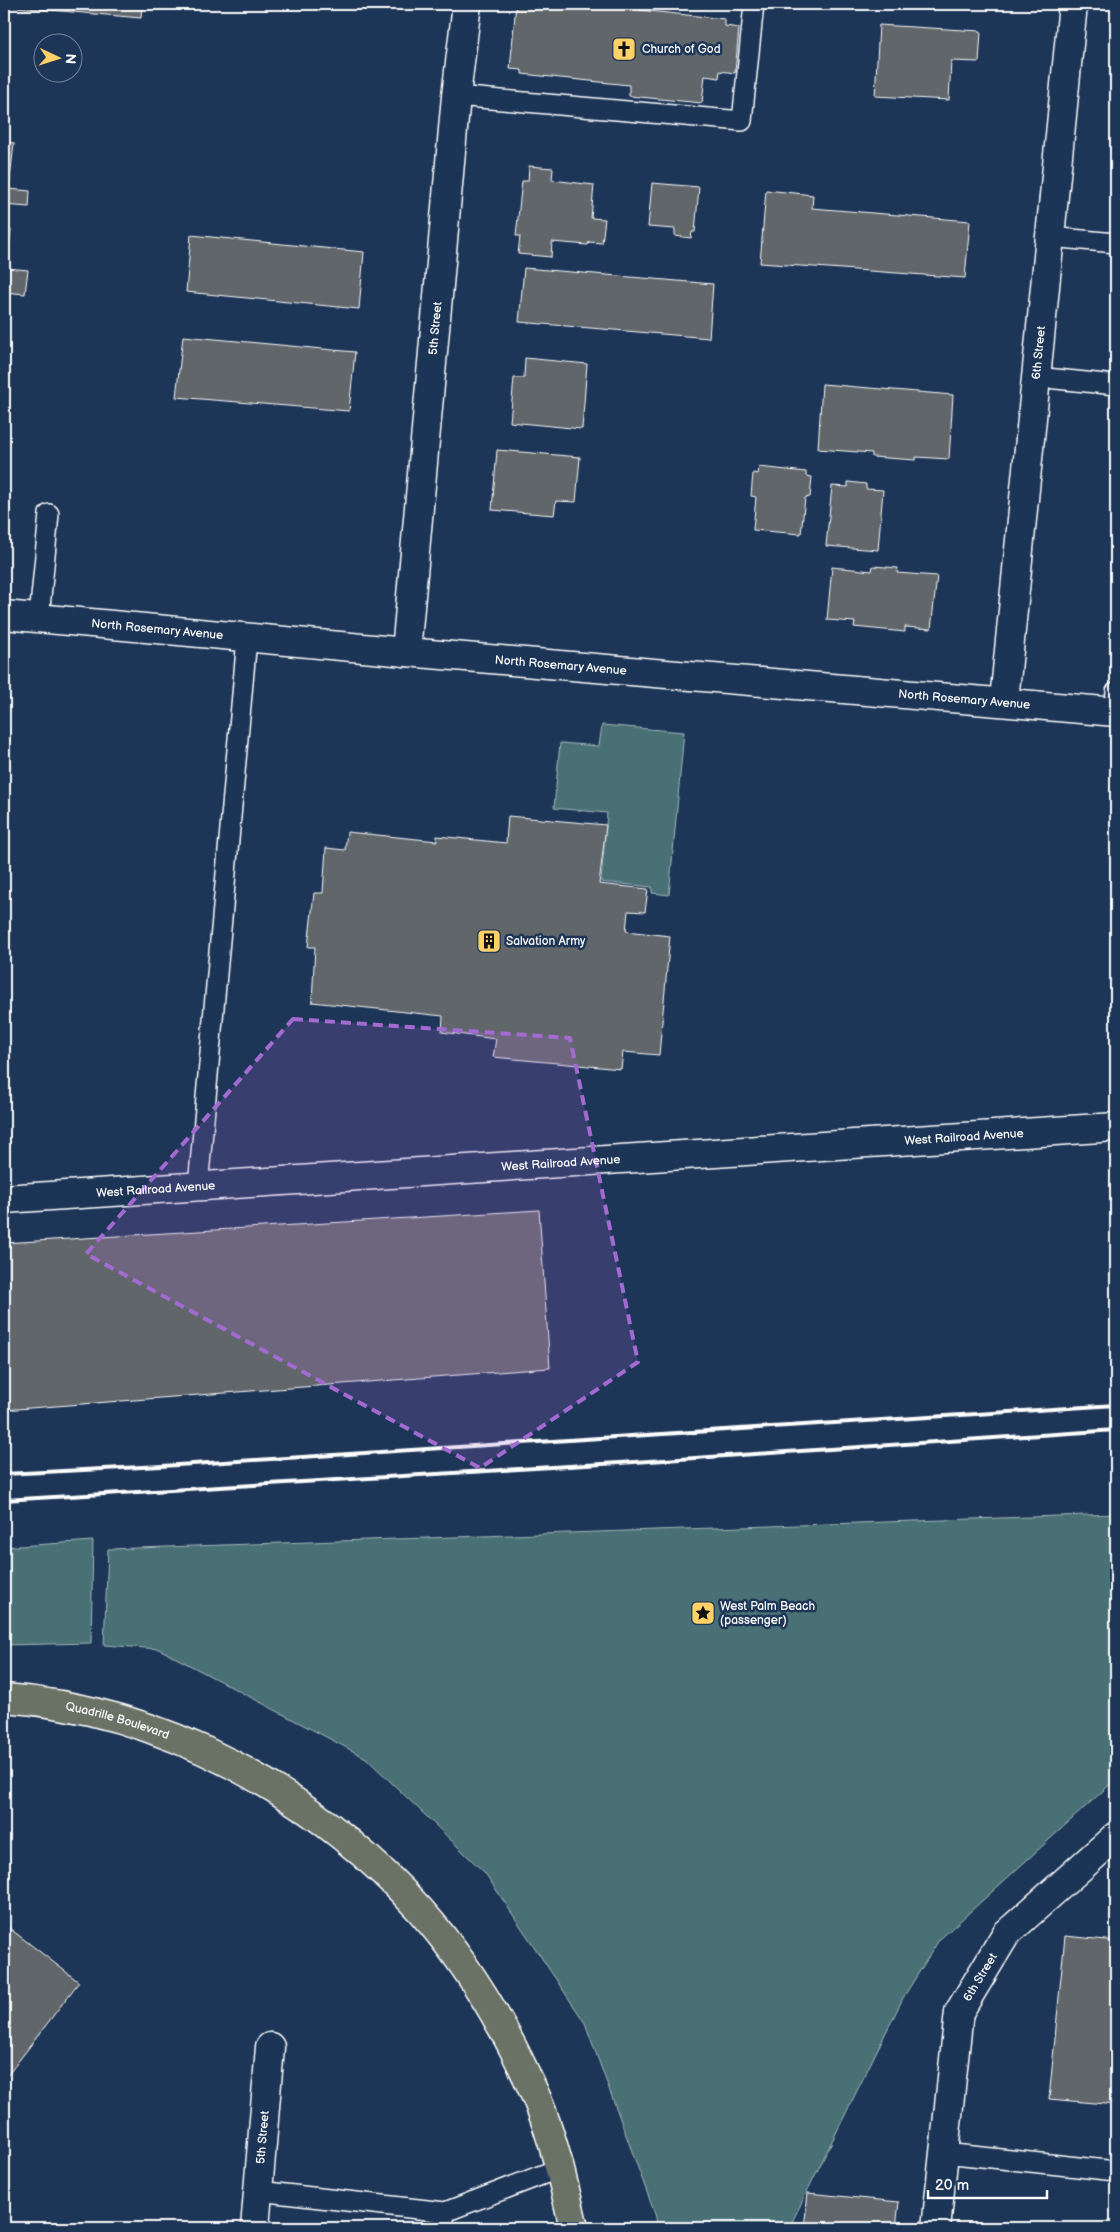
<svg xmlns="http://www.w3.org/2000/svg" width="1120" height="2232" font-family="'Balsamiq Sans',sans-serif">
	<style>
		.green { fill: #4a7074; stroke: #a4b8ba }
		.building { fill: #60666b; stroke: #fff }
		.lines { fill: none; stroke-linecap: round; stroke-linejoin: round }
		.service-casing { stroke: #fff; stroke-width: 22 }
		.minor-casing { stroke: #fff; stroke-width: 31 }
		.primary-casing { stroke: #fff; stroke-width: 31 }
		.service { stroke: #1d3557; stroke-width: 19 }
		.minor { stroke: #1d3557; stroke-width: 28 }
		.primary { stroke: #6a7266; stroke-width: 28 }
		.rail { stroke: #fff; stroke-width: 4 }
		.marked { fill: #a36bd2; fill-opacity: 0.2; stroke: #a36bd2; stroke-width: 4; stroke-dasharray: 10 6; stroke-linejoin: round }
		.labels { text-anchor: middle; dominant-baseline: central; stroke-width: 5; stroke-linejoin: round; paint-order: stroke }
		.poi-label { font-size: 12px; fill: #fff; stroke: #1d3557; text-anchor: start }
		.street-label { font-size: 12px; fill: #fff; stroke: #1d3557 }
	</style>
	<rect width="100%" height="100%" fill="#1d3557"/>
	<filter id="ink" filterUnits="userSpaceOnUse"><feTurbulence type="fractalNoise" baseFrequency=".02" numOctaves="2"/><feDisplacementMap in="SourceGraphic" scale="10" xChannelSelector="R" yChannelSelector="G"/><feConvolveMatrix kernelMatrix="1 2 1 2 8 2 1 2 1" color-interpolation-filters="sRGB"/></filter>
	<g filter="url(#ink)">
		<!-- green -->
		<path class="green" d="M602 725 684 732 669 895 652 893V887L601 882 607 813 554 808 560 743 599 746Z
			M1116 1514V1779L939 1940 903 1998 789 2228H657L656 2217 585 2023 485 1873 366 1758 159 1649 104 1645 108 1549Z
			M93 1541 91 1643 4 1645V1547Z"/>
		<!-- building -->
		<path class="building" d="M4 4H142L141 18 4 6Z
			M516 4H632L640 5 639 10 725 19V26L739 28 735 73 720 71 719 78 705 76 702 103 629 96V85L522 74V70L510 69Z
			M879 25 981 31 979 62 951 61 949 100 875 96Z
			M4 142 14 143 9 189 30 191 29 207 4 205Z
			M529 166 553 168 552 180 594 185 591 218 605 219 602 243 589 242 588 245 552 242 551 257 518 254 520 236H516L522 181H528Z
			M652 183 699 187 695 232H692L691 238 675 236V229L648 227Z
			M766 190 813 195 812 208 970 221 965 278 760 263Z
			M4 229 11 230 7 268 28 270 25 294 4 292Z
			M191 235 364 252 359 309 186 292Z
			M524 268 713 284 709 338 519 322Z
			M183 336 355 352 349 411 176 397Z
			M525 358 587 364 582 429 510 422 514 378H524Z
			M822 384 953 395 949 459 916 457V460L872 457V453L818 449Z
			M497 450 580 457 576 502 556 501 554 515 492 510Z
			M759 467 806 472V476L812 477 810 497 805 498 801 534 753 530 756 497 751 496 753 473 758 474Z
			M848 482 866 484V489L883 490 878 550 826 546 832 486 848 487Z
			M873 566 898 568 897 573 937 576 931 629 905 627V632L854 627 855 622 827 620 832 567 872 571Z
			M508 816 606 825 599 884 648 889 645 912 628 911 626 931 670 936 659 1055 623 1052 621 1069 493 1057 496 1039 442 1032 443 1016 312 1002 315 947H308L314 893H323L326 848 345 850 347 832 437 841V836L506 843Z
			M539 1210 550 1368 4 1410V1243Z
			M4 1924 79 1982 4 2080Z
			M1065 1936 1116 1941V2105L1049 2099Z
			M808 2193 899 2202 896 2228H804Z"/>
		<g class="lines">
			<!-- service casing -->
			<g class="service-casing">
				<path id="service" d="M456 96 742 121 754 4
					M1049 237 1116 243
					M1036 377 1116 385
					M39 618 49 514
					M1114 712 1116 692
					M198 1187 247 638
					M944 2153 1116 2171
					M258 2191 445 2212 443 2228
					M445 2212 560 2168"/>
			</g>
			<!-- minor casing -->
			<g class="minor-casing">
				<g id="minor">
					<path id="s1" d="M4 615 406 652 1116 712"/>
					<path id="s2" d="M406 652 456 96 467 4"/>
					<path id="s3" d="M1004 701 1073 4"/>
					<path id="s4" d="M4 1199 1116 1127"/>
					<path id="s5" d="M255 2228 270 2047"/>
					<path id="s6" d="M936 2228 959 2012 1006 1934 1116 1836"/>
				</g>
			</g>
			<!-- primary casing -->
			<g class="primary-casing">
				<g id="primary">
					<path id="s7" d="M4 1698C163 1709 314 1793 420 1910 469 1965 508 2032 537 2099 554 2140 564 2185 574 2228"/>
				</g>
			</g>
			<!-- service -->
			<use href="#service" class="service"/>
			<!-- minor -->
			<use href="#minor" class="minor"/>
			<!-- primary -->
			<use href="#primary" class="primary"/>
			<!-- rail -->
			<path class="rail" d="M4 1474 162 1466 1116 1405
				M4 1500 619 1463 1116 1430"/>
		</g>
	</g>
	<!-- marked area -->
	<path class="marked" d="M293 1019 570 1038 638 1362 480 1468 86 1254Z"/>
	<!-- icons -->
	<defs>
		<g id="church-square" transform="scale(1.25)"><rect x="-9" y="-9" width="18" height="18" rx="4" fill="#ffd166" stroke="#1d3557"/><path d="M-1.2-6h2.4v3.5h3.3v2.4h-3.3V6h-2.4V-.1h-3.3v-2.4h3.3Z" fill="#111"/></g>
		<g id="building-square" transform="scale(1.25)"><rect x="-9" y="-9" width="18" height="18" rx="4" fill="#ffd166" stroke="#1d3557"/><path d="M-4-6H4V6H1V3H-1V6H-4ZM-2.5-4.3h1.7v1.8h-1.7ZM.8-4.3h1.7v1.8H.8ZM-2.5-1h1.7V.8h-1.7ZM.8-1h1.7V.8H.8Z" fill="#111"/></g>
		<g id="sight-square" transform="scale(1.25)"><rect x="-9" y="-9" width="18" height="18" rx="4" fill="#ffd166" stroke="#1d3557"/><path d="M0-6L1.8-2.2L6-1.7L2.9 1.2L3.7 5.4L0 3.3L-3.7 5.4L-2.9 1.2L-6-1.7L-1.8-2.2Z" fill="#111"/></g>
	</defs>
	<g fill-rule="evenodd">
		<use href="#church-square" x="624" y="49"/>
		<use href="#building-square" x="489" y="941"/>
		<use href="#sight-square" x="703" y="1613"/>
	</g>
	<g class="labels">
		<!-- poi labels -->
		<g class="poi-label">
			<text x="642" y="49">Church of God</text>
			<text x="506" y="941">Salvation Army</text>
			<text x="720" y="1606">West Palm Beach<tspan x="720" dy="14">(passenger)</tspan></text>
		</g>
		<!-- street labels -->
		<g class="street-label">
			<text stroke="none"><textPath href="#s2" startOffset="325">5th Street</textPath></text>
			<text stroke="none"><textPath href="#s3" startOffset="350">6th Street</textPath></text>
			<text stroke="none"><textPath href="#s1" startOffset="154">North Rosemary Avenue</textPath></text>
			<text stroke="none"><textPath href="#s1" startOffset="559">North Rosemary Avenue</textPath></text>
			<text stroke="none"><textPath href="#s1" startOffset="964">North Rosemary Avenue</textPath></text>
			<text stroke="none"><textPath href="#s4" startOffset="962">West Railroad Avenue</textPath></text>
			<text stroke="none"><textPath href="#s4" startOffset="558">West Railroad Avenue</textPath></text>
			<text stroke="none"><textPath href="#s4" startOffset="152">West Railroad Avenue</textPath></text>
			<text stroke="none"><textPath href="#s7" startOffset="116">Quadrille Boulevard</textPath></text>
			<text stroke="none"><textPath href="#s6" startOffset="258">6th Street</textPath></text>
			<text stroke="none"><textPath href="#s5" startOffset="91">5th Street</textPath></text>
		</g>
	</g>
	<!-- margin -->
	<rect width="1120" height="2232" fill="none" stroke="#1d3557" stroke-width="20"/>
	<rect x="10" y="10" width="1100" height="2212" fill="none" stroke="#fff" stroke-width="2" filter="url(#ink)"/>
	<!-- north arrow -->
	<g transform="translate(58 58) rotate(94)"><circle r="24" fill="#1d3557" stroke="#77869a"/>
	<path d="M0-4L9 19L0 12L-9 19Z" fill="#ffd166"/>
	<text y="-8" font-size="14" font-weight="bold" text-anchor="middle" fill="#ffffff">N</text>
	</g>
	<!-- scale -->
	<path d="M928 2190v8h119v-8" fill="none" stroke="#ffffff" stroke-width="2.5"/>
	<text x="935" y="2190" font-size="15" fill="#ffffff" stroke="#1d3557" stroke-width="4" paint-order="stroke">20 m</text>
</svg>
